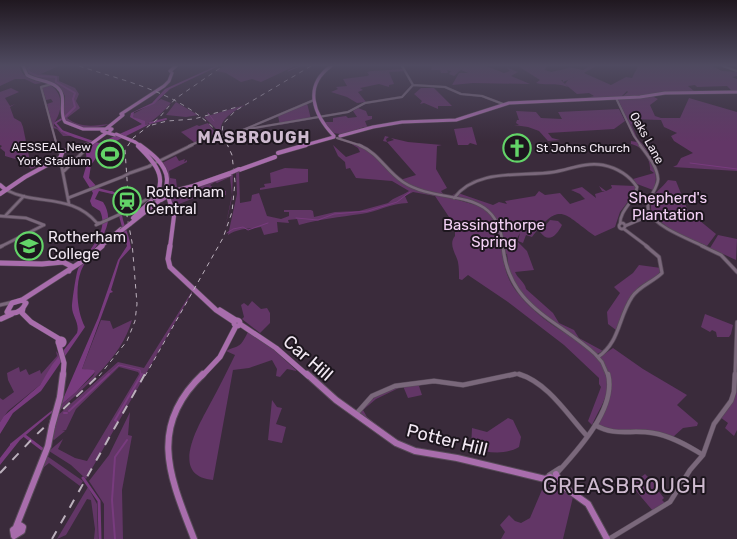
<svg xmlns="http://www.w3.org/2000/svg" width="737" height="539" font-family="Rubik,sans-serif">
	<style>
		.green { fill: #623666 }
		.water { fill: #783b7e }
		.lines { fill: none; stroke-linecap: round; stroke-linejoin: round }
		.stream-far1 { stroke: #783b7e; stroke-width: 1 }
		.stream { stroke: #783b7e; stroke-width: 2 }
		.canal-far1 { stroke: #783b7e; stroke-width: 2 }
		.canal { stroke: #783b7e; stroke-width: 3 }
		.river { stroke: #783b7e; stroke-width: 2 }
		.minor-far3-casing { stroke: #574a58; stroke-width: 2.5 }
		.minor-far2-casing { stroke: #574a58; stroke-width: 4 }
		.minor-far1-casing { stroke: #574a58; stroke-width: 4.5 }
		.minor-casing { stroke: #574a58; stroke-width: 5.5 }
		.major-far3-casing { stroke: #574a58; stroke-width: 4 }
		.major-far2-casing { stroke: #574a58; stroke-width: 5 }
		.major-far1-casing { stroke: #574a58; stroke-width: 6 }
		.major-casing { stroke: #574a58; stroke-width: 8 }
		.minor-far3 { stroke: #7a687b; stroke-width: 2 }
		.minor-far2 { stroke: #7a687b; stroke-width: 2.5 }
		.minor-far1 { stroke: #7a687b; stroke-width: 3 }
		.minor { stroke: #7a687b; stroke-width: 4.5 }
		.major-far3 { stroke: #a86dac; stroke-width: 3 }
		.major-far2 { stroke: #a86dac; stroke-width: 4 }
		.major-far1 { stroke: #a86dac; stroke-width: 5 }
		.major { stroke: #a86dac; stroke-width: 6 }
		.rail-far1 { stroke: #bcb1bd; stroke-width: 1; stroke-dasharray: 4.5 4.5; stroke-linecap: butt }
		.rail { stroke: #bcb1bd; stroke-width: 2; stroke-dasharray: 9 9; stroke-linecap: butt }
		.minor-bridge-far1-casing { stroke: #574a58; stroke-width: 2.5; stroke-linecap: butt }
		.minor-bridge-casing { stroke: #574a58; stroke-width: 4; stroke-linecap: butt }
		.major-bridge-far2-casing { stroke: #574a58; stroke-width: 4; stroke-linecap: butt }
		.major-bridge-far1-casing { stroke: #574a58; stroke-width: 5; stroke-linecap: butt }
		.major-bridge-casing { stroke: #574a58; stroke-width: 8; stroke-linecap: butt }
		.minor-bridge-far1 { stroke: #7a687b; stroke-width: 2 }
		.minor-bridge { stroke: #7a687b; stroke-width: 2.5 }
		.major-bridge-far2 { stroke: #a86dac; stroke-width: 3 }
		.major-bridge-far1 { stroke: #a86dac; stroke-width: 4 }
		.major-bridge { stroke: #a86dac; stroke-width: 6 }
		.labels { text-anchor: middle; dominant-baseline: central; stroke-width: 4; stroke-linejoin: round; paint-order: stroke }
		.far-street-label { font-size: 12px; fill: #f2e8f3; stroke: #1d161e }
		.far-poi-label { font-size: 12px; fill: #f2e8f3; stroke: #1d161e; text-anchor: end }
		.poi-label { font-size: 15px; fill: #f2e8f3; stroke: #1d161e; text-anchor: start }
		.park-label { font-size: 15px; fill: #f4d1f6; stroke: #1d161e }
		.far-district-label { font-size: 16px; font-weight: bold; letter-spacing: 1px; fill: #cebacf; stroke: #1d161e }
		.near-street-label { font-size: 18px; fill: #f2e8f3; stroke: #1d161e }
		.near-quarter-label { font-size: 21px; letter-spacing: 1px; fill: #cebacf; stroke: #1d161e }
	</style>
	<rect width="100%" height="100%" fill="#3a2b3b"/>
	<!-- green -->
	<path class="green" d="M0 66H20C21 78 34 80 43 83L35 84 25 79H15L0 86Z
		M24 66H59L41 74 59 76V81L75 88 79 94 76 101 80 108 67 118C80 128 93 126 109 124 96 130 67 130 63 117L65 96 60 87 26 73Z
		M224 66H295L261 82 252 79 241 82 226 73 216 71Z
		M432 66H486L504 73 510 71 506 67 518 72 511 76 530 84 473 83 452 85 459 73H468L461 70 464 67 454 76 449 74 451 71 447 70 448 73H441L440 70H431Z
		M518 66H547L545 70 551 72 569 68 565 66 583 70 589 66H596L584 73 611 85 626 77 632 78 638 66H712L722 71 737 72V76L732 77 737 79V91H705H732L727 86 697 87 695 85 688 86 694 91 622 97 628 92 627 91 620 98 583 99 594 96 589 93 577 94 565 84 568 80 577 76 563 82V80H561L568 87C554 82 549 86 536 83L540 80Z
		M404 69 406 71 389 72 394 84 389 85V87L379 84 360 88 363 90 358 92 366 102 357 103 347 97 331 92 338 89 336 87 347 86 343 79 367 76 369 75 367 72 372 71Z
		M50 85C65 94 62 112 54 123V126L71 136H63L57 129 53 128 47 104 53 102 51 99 46 100 42 87Z
		M11 88 19 92 5 98 10 106 15 104 10 107 14 118 21 122 23 127 30 161 38 166 31 169 29 167 27 161 22 163 21 168 19 164 22 161 5 156V152L0 148 2 146 0 145V92Z
		M421 88H434L452 106H438V109L424 103 420 104 422 101 414 94Z
		M652 96 658 99 650 105 655 116 661 118H680L689 98 737 112V171L673 167 677 165 681 158 693 153 674 141 671 136 677 133 664 127 661 120 629 119 640 124H634V126L631 124 637 138 659 163H655L635 137 618 99Z
		M161 99 171 103C157 119 142 131 121 135L145 123 133 117V114Z
		M176 102 198 115 186 117 166 115Z
		M307 103 311 119 280 125 278 116Z
		M245 105C235 111 216 120 222 135L204 117Z
		M358 108 366 111 368 116H372V119L365 121 367 126 372 127 366 129 364 127C352 131 344 137 331 132L324 122H333V118L346 116 348 118 357 117 353 111Z
		M619 109 625 121 614 129 548 133 552 138 560 140 548 141 539 131 528 127 514 125H519L516 123 517 120H519L516 111 536 112 541 118 562 119 558 112Z
		M208 123 218 136 195 143 181 132 197 125 199 126Z
		M472 127 477 145 470 143 468 145H458L454 129Z
		M385 136 389 137 386 139 387 142 394 140 391 138 408 142 442 145 437 146 436 169 447 188 441 191 444 195 451 196 456 193 452 197 427 191 479 206 491 214 492 213 480 205 456 198 458 193 493 205 499 202 507 204 505 201 535 196 539 191 545 195 560 193 570 204 585 199 580 194 571 190 582 187 596 198 595 194 605 191H602L599 186 606 191 612 188 611 185 635 186 636 191 620 212 615 227 595 236C564 215 561 199 532 237L526 235 523 243 518 241 520 233 516 240 527 251 534 270 515 272C518 279 525 282 526 289L553 313 559 323 574 330 579 338 603 351 597 354C568 331 523 310 510 273 508 267 508 260 507 254L502 253C504 264 506 275 512 285 521 299 535 312 547 321 568 337 610 353 608 386 607 399 597 413 592 425L588 421 601 387 599 384V378L564 345 508 302 468 275 462 280 459 279C459 273 459 268 458 262 456 254 448 244 455 236V226L435 196 413 192 405 196 408 203C391 203 377 212 361 214 340 217 319 219 299 225L297 219 288 220 289 223 277 222 278 232 264 235 261 227C249 229 238 228 228 235L237 194 236 172 239 171 240 203 251 201 252 195 259 193 267 216 281 219 289 216V212H284V210H311L313 211 314 217 335 212 359 211 388 203C394 197 401 196 409 191L392 181 356 178 350 168 346 169 345 162 338 156 333 145 346 157 360 152 358 148 350 143C384 152 387 181 417 189L400 180 416 175 387 142 383 141Z
		M123 139 110 145H117L121 147 119 158 98 162 102 149Z
		M631 141 637 142C648 156 662 172 653 190L637 184 633 179 654 173 650 170C651 159 642 146 631 144Z
		M176 156 179 161 185 159 184 162 187 160V162L169 171 170 178 176 179 177 188 166 190 168 182 162 163Z
		M285 168 308 169V182L260 190V188L265 187 264 184 271 183 270 173Z
		M233 174 232 198 225 228 232 195 230 177 217 183 215 182 210 185 216 190 220 188 226 191V195L218 199 212 191 174 206 170 196Z
		M668 180 676 181 688 211 716 234 707 246 674 232 652 215C648 194 657 194 668 180Z
		M550 220 558 221 562 225C557 235 549 244 540 232Z
		M718 235 737 239 736 260 710 248Z
		M639 265 661 268C659 280 646 280 638 288 626 299 622 315 616 330L608 324 607 312 620 293 614 287 633 273Z
		M192 291H193L86 479 71 465 49 451 63 439 58 449 75 458 87 461 139 374 138 372 119 367 76 409 66 430 62 431H65L54 440 53 439 56 417 118 362 144 368Z
		M252 301 261 309 267 308 270 313V323L260 333 242 319 244 317 241 305 244 303 248 306Z
		M705 314 733 325 731 334 729 337H717L716 332 712 330 710 332 701 327Z
		M101 320 110 321 113 329 132 320C121 359 85 386 57 413L58 408 93 376 95 372 82 369Z
		M248 332 273 349 297 371 287 369 280 377 276 376 277 369 272 360 249 368 233 370 213 480C168 476 199 425 210 404 219 388 227 371 235 355L226 351C241 344 239 349 248 332Z
		M613 348 643 369 687 395 677 405 698 423 697 426 683 428 673 437 644 429 611 431 598 425C610 394 617 388 600 357Z
		M56 351 60 356 40 385 8 411 0 422V398L3 400 14 392 8 380 7 373 19 367 20 372 26 369 29 375 40 370 41 374 57 356Z
		M737 367V430L734 436 725 428 728 423 720 417C734 400 736 390 737 367Z
		M425 383 419 386 422 395 408 398 403 386 376 399 363 410 367 417 399 442 380 430 358 413C378 389 395 387 425 383Z
		M272 400 277 407 282 408 276 424 286 427 282 443 268 440Z
		M130 412 128 435 132 436 122 490 123 539H104V504L89 481 109 455Z
		M508 418 513 420 521 437 519 447C503 456 488 452 471 449L472 428 487 432Z
		M47 456 83 481 80 486 49 463 43 468Z
		M645 474 657 486 656 488 664 498 662 500 665 503 653 511 631 485Z
		M548 482 573 497 563 539H501L505 532 500 525 509 515 515 521 521 523 530 518 544 485 547 486Z
		M88 487 97 504 98 539H94L95 529 91 500 87 499 66 535 57 539Z"/>
	<!-- water -->
	<path class="water" d="M216 66H219L170 89 154 104 134 112 133 117 145 121V125L152 123 96 151V158L91 165 89 178 98 188 114 192 112 194 99 191 95 199 103 202C120 228 90 248 81 271 75 287 77 312 85 327L41 391 13 413 0 434V422L4 416 40 385 52 365 77 333C80 323 72 316 72 307 72 301 76 274 78 269 87 250 110 233 100 211L92 206 90 201 93 193 83 177 87 163 86 153 93 144C81 138 68 138 59 129L99 143 142 124 130 117 131 113 152 103 165 89Z
		M121 195 124 197C117 219 128 226 131 248L120 260 111 290 113 292 110 293 82 369 94 370 95 372 76 392 20 440 0 465V458L10 445V444L55 408 63 399 98 318 118 260 127 246 118 212Z"/>
	<g class="lines">
		<!-- stream-far1 -->
		<path class="stream-far1" d="M288 71 300 66
			M208 113 214 121
			M690 163 737 169
			M296 218 318 220 334 214 368 211 397 202 410 192
			M227 233 233 229 243 227 248 230 268 223
			M107 376 119 365 140 370 141 376"/>
		<!-- stream -->
		<path class="stream" d="M69 411 109 374
			M64 413H67
			M117 421 115 420 142 374
			M115 539 112 500 115 457 127 440"/>
		<!-- canal-far1 -->
		<path class="canal-far1" d="M150 123 166 119
			M111 192 122 197"/>
		<!-- canal -->
		<path class="canal" d="M25 436 42 449
			M83 478 99 501 100 539"/>
		<!-- river -->
		<path class="river" d="M31 66 28 69 29 72 37 76 56 77V82L75 93 73 99 75 107 65 117 55 123 62 131"/>
		<!-- minor-far3 casing -->
		<g class="minor-far3-casing">
			<path id="minor-far3" d="M402 66 413 85
				M723 66 737 71
				M52 84 41 87 57 146
				M413 85 445 87 461 94 482 96 503 104
				M616 98 634 136 641 146
				M242 130 348 112 365 103 402 97 413 85
				M243 130 314 100
				M337 138 362 146
				M89 146 91 144
				M189 146 202 140"/>
		</g>
		<!-- minor-far2 casing -->
		<g class="minor-far2-casing">
			<path id="minor-far2" d="M56 145 58 151 61 153
				M359 145C379 153 386 171 403 182 441 207 498 183 503 247
				M640 145C648 156 657 166 658 179 658 190 644 200 649 212 657 228 689 239 705 247
				M60 158 69 204
				M149 166 192 145
				M64 171 90 145
				M130 173 150 166
				M6 190C38 206 71 193 97 223H101
				M68 198 122 177
				M454 198C476 168 522 177 554 172 571 169 585 162 603 165 617 168 629 175 637 187 635 202 620 209 620 224
				M128 210 149 198H154
				M6 215 24 196
				M0 216 26 218 44 225
				M619 226a3 3 0 1 1 6 0a3 3 0 1 1-6 0Z
				M96 225 125 212
				M625 226 651 215
				M624 229 648 247
				M0 247 44 225"/>
		</g>
		<!-- minor-far1 casing -->
		<g class="minor-far1-casing">
			<path id="minor-far1" d="M503 246C508 307 557 319 595 354L602 362 608 376
				M702 246 721 255 737 272
				M0 247 2 246
				M0 305 13 302
				M598 357C620 342 618 318 632 297 639 286 653 282 662 273L659 257 646 246
				M509 376 517 374 523 376
				M735 376 737 322"/>
		</g>
		<!-- minor casing -->
		<g class="minor-casing">
			<path id="minor" d="M519 374C548 383 567 414 587 436
				M356 414 372 396 395 386 434 381 463 385 515 374
				M595 425C616 437 631 429 653 433 671 436 687 445 703 455
				M557 473C578 450 617 408 608 374
				M549 475 560 468
				M609 539 670 502 690 470 703 455 714 424 731 401 734 392 735 374"/>
		</g>
		<!-- major-far3 casing -->
		<g class="major-far3-casing">
			<path id="major-far3" d="M23 66 27 75C36 81 49 80 57 87 68 96 58 111 65 122L83 129H105
				M331 66C303 86 313 114 334 136
				M170 71 176 66
				M121 114 164 86 169 81 172 73
				M107 128 123 115
				M107 128 112 129 108 133 102 131Z
				M108 133 115 135
				M340 136 373 127 402 122 456 120 509 103 640 97 665 93 737 92
				M135 142 141 146
				M82 146 91 144 106 133
				M302 146 334 137"/>
		</g>
		<!-- major-far2 casing -->
		<g class="major-far2-casing">
			<path id="major-far2" d="M140 145C151 153 166 164 167 179 167 183 166 187 166 191
				M138 146C150 158 166 173 158 191
				M278 153 306 145
				M239 170 275 157
				M230 173 193 186 174 191H161L154 195V198L161 200 171 194 230 174
				M0 185 6 190
				M0 194 25 177 60 158 63 151 87 145
				M168 196 174 216 170 247
				M133 218 151 201
				M130 224 159 201
				M100 247 121 229"/>
		</g>
		<!-- major-far1 casing -->
		<g class="major-far1-casing">
			<path id="major-far1" d="M170 246 168 259 170 267 216 310 234 322
				M0 263 42 264 63 262 71 266 69 271
				M22 300 89 257 102 246
				M22 300 26 303C22 311 16 315 7 312L12 303Z
				M23 308 22 313 31 322 61 340
				M220 310 236 320
				M1 319 12 314
				M234 323a3 3 0 1 1 6 0a3 3 0 1 1-6 0Z
				M240 324 276 348 308 376
				M58 342a3 3 0 1 1 6 0a3 3 0 1 1-6 0Z
				M59 345 64 363 63 376
				M202 376 220 357 236 326"/>
		</g>
		<!-- major casing -->
		<g class="major-casing">
			<path id="major" d="M307 374 336 400 396 443 415 451 457 458 545 479 550 477
				M60 397 63 374
				M556 474 560 483
				M550 477 588 504 607 539
				M20 525 23 527 22 531 14 536 13 530Z
				M16 527 48 446 52 426
				M194 539C170 477 147 427 203 374"/>
		</g>
		<!-- minor-far3 -->
		<use href="#minor-far3" class="minor-far3"/>
		<!-- minor-far2 -->
		<use href="#minor-far2" class="minor-far2"/>
		<!-- minor-far1 -->
		<use href="#minor-far1" class="minor-far1"/>
		<!-- minor -->
		<use href="#minor" class="minor"/>
		<!-- major-far3 -->
		<use href="#major-far3" class="major-far3"/>
		<!-- major-far2 -->
		<use href="#major-far2" class="major-far2"/>
		<!-- major-far1 -->
		<use href="#major-far1" class="major-far1"/>
		<!-- major -->
		<use href="#major" class="major"/>
		<!-- rail-far1 -->
		<path class="rail-far1" d="M79 66C131 83 185 94 222 137
			M152 125 167 121 194 119 237 107
			M99 376 127 341 135 321 137 304 132 242 127 216 128 194 125 150 133 138 159 118 175 99 223 66
			M145 376 223 238 232 212 235 182 232 155 222 133 223 124 235 111 311 66"/>
		<!-- rail -->
		<path class="rail" d="M0 473 35 436 100 374
			M52 539 145 374"/>
		<!-- minor-bridge-far1 casing -->
		<g class="minor-bridge-far1-casing">
			<path id="minor-bridge-far1" d="M202 140 240 131"/>
		</g>
		<!-- minor-bridge casing -->
		<g class="minor-bridge-casing">
			<path id="minor-bridge" d="M122 177 130 173
				M125 212 128 210"/>
		</g>
		<!-- major-bridge-far2 casing -->
		<g class="major-bridge-far2-casing">
			<path id="major-bridge-far2" d="M116 134 135 142"/>
		</g>
		<!-- major-bridge-far1 casing -->
		<g class="major-bridge-far1-casing">
			<path id="major-bridge-far1" d="M230 173 239 169
				M121 231 130 224"/>
		</g>
		<!-- major-bridge casing -->
		<g class="major-bridge-casing">
			<path id="major-bridge" d="M52 426 60 397"/>
		</g>
		<!-- minor-bridge-far1 -->
		<use href="#minor-bridge-far1" class="minor-bridge-far1"/>
		<!-- minor-bridge -->
		<use href="#minor-bridge" class="minor-bridge"/>
		<!-- major-bridge-far2 -->
		<use href="#major-bridge-far2" class="major-bridge-far2"/>
		<!-- major-bridge-far1 -->
		<use href="#major-bridge-far1" class="major-bridge-far1"/>
		<!-- major-bridge -->
		<use href="#major-bridge" class="major-bridge"/>
	</g>
	<!-- sky -->
	<linearGradient id="sky" x2="0" y2="1"><stop stop-color="#201820"/><stop offset="0.46" stop-color="#4f4a60"/><stop offset="1" stop-color="#4f4a60" stop-opacity="0"/></linearGradient>
	<rect width="737" height="142" fill="url(#sky)"/>
	<!-- icons -->
	<defs>
		<g id="church-ring" transform="scale(1.4375)"><circle r="9.5" fill="#1d161e" stroke="#63d468" stroke-width="1.5"/><path d="M-1.2-6h2.4v3.5h3.3v2.4h-3.3V6h-2.4V-.1h-3.3v-2.4h3.3Z" fill="#63d468"/></g>
		<g id="stadium-ring" transform="scale(1.4375)"><circle r="9.5" fill="#1d161e" stroke="#63d468" stroke-width="1.5"/><path d="M0-5a6.5 5 0 1 0 0 10a6.5 5 0 1 0 0-10ZM-3.5-1.8h7v3.6h-7Z" fill="#63d468"/></g>
		<g id="station-ring" transform="scale(1.4375)"><circle r="9.5" fill="#1d161e" stroke="#63d468" stroke-width="1.5"/><path d="M-3-6H3Q5-6 5-4V2Q5 4 3 4L4.5 6H3L1.5 4h-3L-3 6H-4.5L-3 4Q-5 4-5 2V-4Q-5-6-3-6ZM-3.5-4v3h7v-3ZM-3.5 1v1.5H-2V1ZM2 1v1.5H3.5V1Z" fill="#63d468"/></g>
		<g id="university-ring" transform="scale(1.4375)"><circle r="9.5" fill="#1d161e" stroke="#63d468" stroke-width="1.5"/><path d="M0-5L7-2L0 1L-7-2ZM-4 1L0 2.5L4 1V4Q0 6-4 4Z" fill="#63d468"/></g>
	</defs>
	<g fill-rule="evenodd">
		<use href="#church-ring" x="517" y="148"/>
		<use href="#stadium-ring" x="110" y="154"/>
		<use href="#station-ring" x="127" y="201"/>
		<use href="#university-ring" x="29" y="246"/>
	</g>
	<g class="labels">
		<!-- far-street labels -->
		<g class="far-street-label">
			<text transform="translate(647 138) rotate(61)">Oaks Lane</text>
		</g>
		<!-- far-poi labels -->
		<g class="far-poi-label">
			<text x="91" y="147">AESSEAL New<tspan x="91" dy="14">York Stadium</tspan></text>
			<text x="536" y="148" text-anchor="start">St Johns Church</text>
		</g>
		<!-- poi labels -->
		<g class="poi-label">
			<text x="146" y="192">Rotherham<tspan x="146" dy="17">Central</tspan></text>
			<text x="48" y="237">Rotherham<tspan x="48" dy="17">College</tspan></text>
		</g>
		<!-- park labels -->
		<g class="park-label">
			<text x="668" y="198">Shepherd's<tspan x="668" dy="17">Plantation</tspan></text>
			<text x="494" y="225">Bassingthorpe<tspan x="494" dy="17">Spring</tspan></text>
		</g>
		<!-- far-district labels -->
		<g class="far-district-label">
			<text x="254" y="137">MASBROUGH</text>
		</g>
		<!-- near-street labels -->
		<g class="near-street-label">
			<text transform="translate(308 358) rotate(41)">Car Hill</text>
			<text transform="translate(447 440) rotate(14)">Potter Hill</text>
		</g>
		<!-- near-quarter labels -->
		<g class="near-quarter-label">
			<text x="625" y="485">GREASBROUGH</text>
		</g>
	</g>
</svg>
